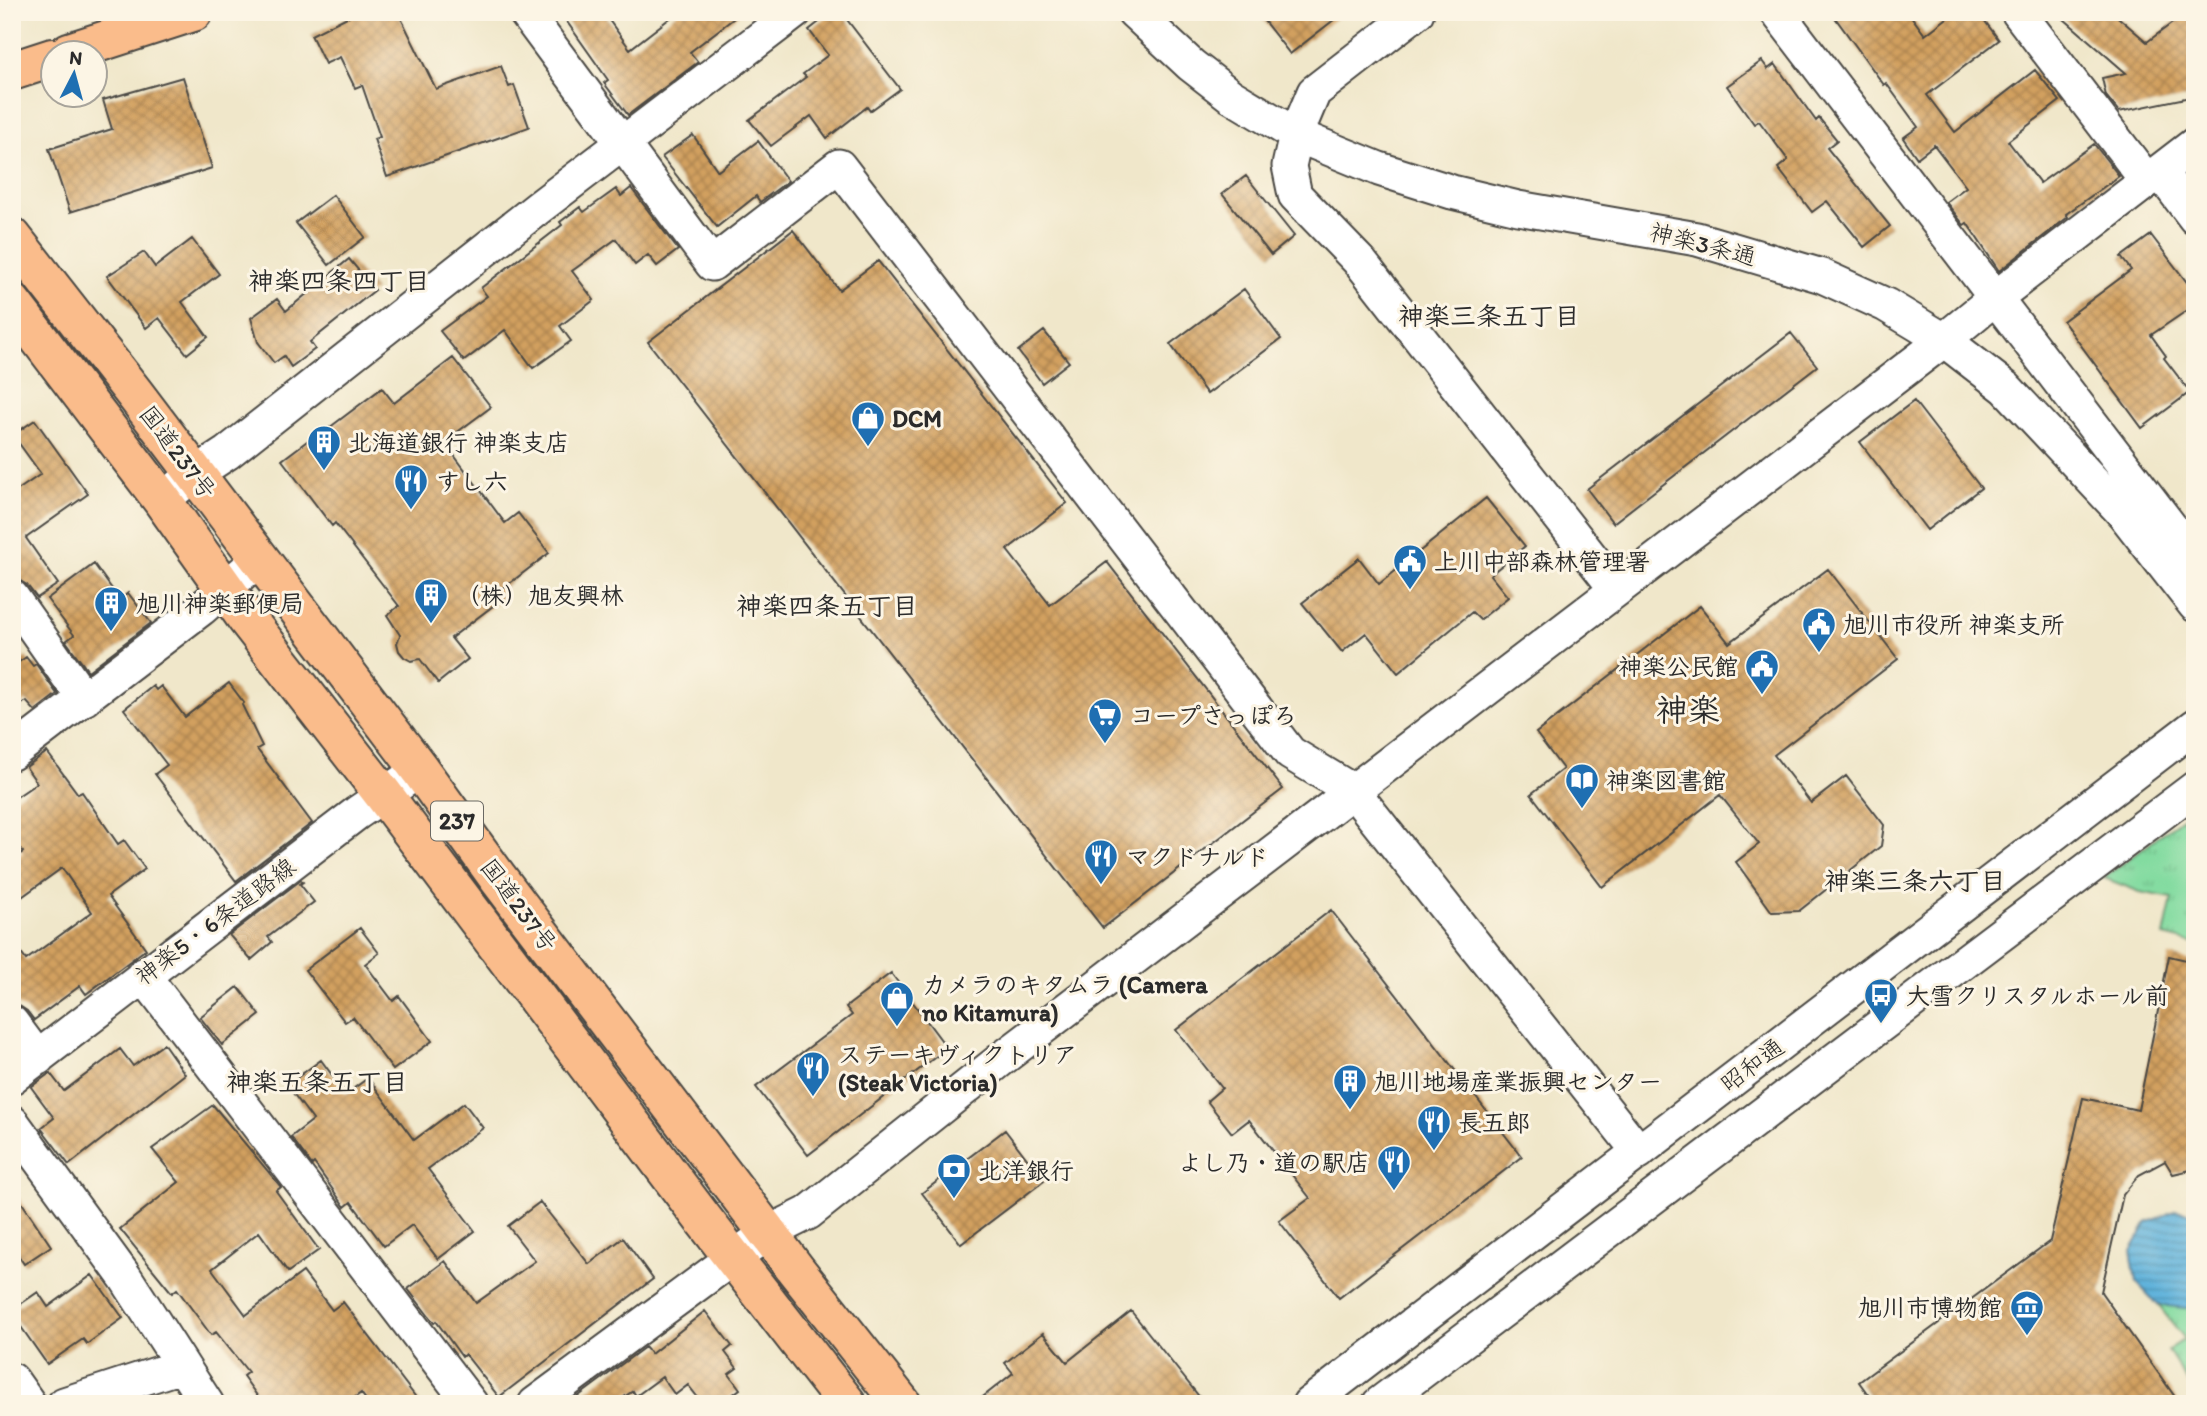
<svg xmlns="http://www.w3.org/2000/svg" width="2207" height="1416" font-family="Itim,'Klee One',sans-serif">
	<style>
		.grass { fill: url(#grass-tufts); stroke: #578366; stroke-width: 2 }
		.water { fill: url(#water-rules); stroke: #466f84; stroke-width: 2 }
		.building { fill: url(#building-cross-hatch) }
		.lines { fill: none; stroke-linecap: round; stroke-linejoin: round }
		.minor-casing { stroke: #494743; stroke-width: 37 }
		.highway-casing { stroke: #494743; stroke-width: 42 }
		.minor { stroke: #fff; stroke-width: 33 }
		.highway { stroke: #fabc8b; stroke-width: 38 }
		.labels { text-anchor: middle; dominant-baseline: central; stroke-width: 6; stroke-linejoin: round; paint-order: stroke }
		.shield { fill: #fcf5e5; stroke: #6a6863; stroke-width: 2 }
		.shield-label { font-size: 23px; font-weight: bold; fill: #2b2b2b }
		.street-label { font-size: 24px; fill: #2b2b2b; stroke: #fcf5e5 }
		.poi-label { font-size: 24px; font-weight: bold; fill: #2b2b2b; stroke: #fcf5e5; text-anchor: start }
		.neighbourhood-label { font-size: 26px; font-weight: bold; fill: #2b2b2b; stroke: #fcf5e5 }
		.district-label { font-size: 32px; font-weight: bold; fill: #2b2b2b; stroke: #fcf5e5 }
	</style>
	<defs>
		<pattern id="grass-tufts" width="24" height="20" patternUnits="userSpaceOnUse" patternTransform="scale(1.75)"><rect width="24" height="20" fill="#83dba0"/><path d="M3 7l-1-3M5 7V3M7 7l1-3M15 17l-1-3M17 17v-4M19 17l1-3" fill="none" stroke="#71bc8a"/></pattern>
		<pattern id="water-rules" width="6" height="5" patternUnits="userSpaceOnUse" patternTransform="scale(1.75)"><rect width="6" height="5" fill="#60b3dc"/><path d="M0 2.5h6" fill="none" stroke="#4f92b3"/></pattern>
		<pattern id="building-cross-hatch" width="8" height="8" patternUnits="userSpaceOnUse" patternTransform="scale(1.75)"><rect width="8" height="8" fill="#d2a05f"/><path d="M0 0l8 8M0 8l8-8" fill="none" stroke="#ab834f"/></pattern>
	</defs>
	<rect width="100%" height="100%" fill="#fcf5e5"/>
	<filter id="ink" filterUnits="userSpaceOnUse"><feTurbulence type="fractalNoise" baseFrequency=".0143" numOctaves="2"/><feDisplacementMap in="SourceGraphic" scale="14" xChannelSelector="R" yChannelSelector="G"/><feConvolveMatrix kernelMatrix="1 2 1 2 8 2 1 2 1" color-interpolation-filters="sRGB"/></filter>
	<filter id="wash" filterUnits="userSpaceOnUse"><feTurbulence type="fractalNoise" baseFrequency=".00686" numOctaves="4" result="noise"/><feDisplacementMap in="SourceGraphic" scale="28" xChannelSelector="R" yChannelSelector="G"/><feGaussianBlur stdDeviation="1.57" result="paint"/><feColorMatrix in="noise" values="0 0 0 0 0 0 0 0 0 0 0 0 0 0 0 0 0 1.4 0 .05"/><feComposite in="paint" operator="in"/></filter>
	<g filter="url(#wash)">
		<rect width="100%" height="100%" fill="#f0e7ca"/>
		<!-- grass -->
		<path class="grass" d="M2195 808V944L2164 936 2172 898 2140 892 2104 878Z
			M2158 1305 2195 1308V1394L2168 1350 2185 1339Z"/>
		<!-- water -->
		<path class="water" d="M2176 1210 2195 1214 2193 1309 2158 1305 2136 1282 2131 1251 2147 1223Z"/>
		<g id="blocks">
			<!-- building -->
			<path class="building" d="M357 12H398L436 89 501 66 509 87 514 85 529 127 387 177 374 139 380 137 362 85 355 88 340 57 325 64 311 35Z
				M560 12H603L630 49 678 12H742L690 52 698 62 628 115 604 83 608 80Z
				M832 12H841L900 89 870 111 867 107 827 138 811 116 771 146 749 120 806 77 803 74 828 55 809 30Z
				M1257 12H1344L1290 54Z
				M1831 12H1908L1925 35 1955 12H1978L1999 40 1927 95 1955 132 2035 70 2060 101 2008 141 2040 183 2094 144 2119 176 2066 214 2068 217 1999 271 1967 223 1964 225 1946 202 1966 187 1934 145 1917 158 1903 138 1918 127 1886 83 1884 85Z
				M2056 12H2112L2147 42 2187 12H2195V96L2119 112 2106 96 2102 78 2126 73Z
				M1762 61 1768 69 1775 64 1816 121 1819 118 1837 140 1827 148 1890 226 1864 247 1827 201 1812 212 1778 168 1788 160 1759 121 1754 124 1727 86Z
				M183 77 212 168 70 212 49 149 112 129 103 100Z
				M693 135 718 171 758 141 788 181 760 202 756 196 717 227 662 157Z
				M1246 176 1294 236 1271 255 1222 194Z
				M631 188 678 250 657 266 648 255 635 265 616 239 572 271 594 300 560 326 571 341 533 368 505 330 464 361 440 331 487 296 481 288 562 225 560 222 580 207 584 212 616 189 621 196Z
				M333 195 365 237 329 265 296 223Z
				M793 230 839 290 878 261 1067 503 1007 550 1050 605 1107 562 1283 789 1103 928 648 342Z
				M2151 235 2195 293V305L2151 335 2166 356 2164 358 2190 392 2142 428 2063 321 2131 270 2121 257Z
				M192 239 219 274 182 302 208 337 187 354 159 318 146 328 107 276 144 252 155 267Z
				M349 259 375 290 310 342 315 349 291 367 284 356 274 363 258 342 251 318 277 299 286 311Z
				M1244 289 1281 339 1207 394 1170 344Z
				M1044 331 1069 362 1042 383 1018 351Z
				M1791 333 1817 366 1613 523 1587 489Z
				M453 358 491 407 444 442 505 523 518 513 549 553 497 593 502 599 451 638 468 659 438 683 420 659 411 661 404 657 399 651 397 643 400 635 387 615 399 606 335 523 332 526 282 460 323 429 325 431 382 388 394 403Z
				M1914 401 1981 488 1927 530 1860 442Z
				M35 420 88 494 26 538 58 584 37 598 27 585 17 579 12 572V494L41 474 13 435Z
				M1486 498 1525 546 1490 575 1508 597 1480 620 1472 612 1398 673 1366 633 1342 652 1302 603 1359 558 1379 584Z
				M94 564 120 600 128 593 151 623 88 671 66 641 74 635 47 599Z
				M1828 569 1898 659 1774 755 1811 803 1846 776 1884 825 1881 846 1799 911 1772 912 1736 862 1759 844 1720 795 1602 887 1531 794 1563 769 1536 733 1700 606 1729 643Z
				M26 657 33 666 36 664 57 694 35 711 26 701 12 711V667Z
				M229 683 244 703 242 705 262 746 257 749 312 823 236 881 155 774 167 765 124 709 153 686 156 690 161 686 185 717Z
				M47 752 78 794 82 792 118 844 124 840 145 869 108 896 146 949 86 994 80 986 34 1020 27 1011 12 1001V941L26 960 92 912 62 868 12 904V860L23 852 12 838V800L37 783 26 767Z
				M301 880 303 882 300 884 314 902 268 937 272 942 251 960 229 935Z
				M1331 910 1522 1157 1339 1298 1279 1221 1310 1198 1249 1120 1232 1133 1207 1101 1222 1088 1176 1030Z
				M360 928 379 953 365 964 393 1001 399 996 432 1041 393 1070 353 1017 345 1022 305 970Z
				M2169 956 2195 962V1169L2173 1174 2165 1161 2139 1175 2123 1195 2101 1292 2180 1404H1875L1859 1382 2050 1241 2083 1098 2138 1110Z
				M891 973 947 1048 808 1155 756 1087 852 1015 846 1007Z
				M238 987 260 1015 222 1045 200 1017Z
				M164 1044 185 1074 69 1165 41 1128 54 1118 31 1087 50 1073 64 1091 120 1049 133 1066Z
				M321 1060 346 1094 368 1078 414 1140 464 1103 483 1128 428 1169 475 1231 438 1259 412 1225 384 1246 351 1202 345 1207 314 1163 312 1165 291 1137 313 1120 287 1085Z
				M213 1105 281 1187 276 1191 319 1250 288 1272 259 1232 212 1269 246 1315 303 1272 332 1310 343 1302 421 1404H369L361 1393 346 1404H263L243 1376 248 1372 216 1332 211 1335 177 1289 172 1293 120 1229 179 1182 152 1149Z
				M1005 1130 1044 1181 961 1244 922 1193Z
				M12 1188 51 1246 24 1264 12 1246Z
				M540 1202 589 1264 623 1238 653 1279 499 1397 465 1354 462 1357 436 1321 434 1323 408 1289 445 1261 476 1303 535 1261 508 1226Z
				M92 1275 123 1318 87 1344 83 1339 47 1364 12 1314V1310L38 1292 48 1307Z
				M705 1311 732 1346 725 1352 737 1368 729 1374 740 1389 720 1404H703L688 1385 675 1395 662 1377 636 1396 633 1391 614 1404H568L645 1347 651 1354Z
				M1131 1311 1205 1404H974L1013 1373 1005 1363 1043 1333 1067 1362Z"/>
		</g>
	</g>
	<g filter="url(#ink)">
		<use href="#blocks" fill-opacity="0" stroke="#494743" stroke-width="2"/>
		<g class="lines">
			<!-- minor casing -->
			<g class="minor-casing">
				<path id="minor" d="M525 12 712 264 839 166 1290 753 1353 791 1639 1152
					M1134 12 1191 65 1231 96 1296 135 1379 169 1452 192 1518 208 1697 239 1822 276 1886 305 1944 340 2006 388 2124 514 2195 605
					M1417 12 1314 92 1296 135 1289 166 1295 195 1361 263 1616 589
					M1777 12 2195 559
					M2018 12 2147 181
					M2160 172 2195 218
					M162 500 195 474 227 453 538 208 795 12
					M12 597 84 699
					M12 753 201 609 259 559
					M143 975 471 1404
					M12 1023 38 1058
					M12 1077 357 813 420 770
					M12 1122 125 1277 207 1404
					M12 1380 29 1404
					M64 1404 181 1366
					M535 1404 734 1257 768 1233 808 1213 1003 1058 1944 340 1995 298 2195 144
					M1309 1404 2195 726
					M1379 1404 2195 788"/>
			</g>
			<!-- highway casing -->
			<g class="highway-casing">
				<path id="highway" d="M69 52 193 12
					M12 71 52 58
					M12 237 134 393 420 770 498 878 796 1270 902 1404
					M12 303 162 500 246 618 383 794 703 1219 847 1404"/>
			</g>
			<!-- minor -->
			<use href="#minor" class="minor"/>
			<!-- highway -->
			<use href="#highway" class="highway"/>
		</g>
	</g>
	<!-- icons -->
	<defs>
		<g id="shop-pin" transform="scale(1.75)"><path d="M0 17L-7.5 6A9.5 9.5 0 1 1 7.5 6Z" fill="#1f6fb2" stroke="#fcf5e5"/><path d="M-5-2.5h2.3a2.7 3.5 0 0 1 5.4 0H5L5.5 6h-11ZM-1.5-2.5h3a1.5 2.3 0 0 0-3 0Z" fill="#fff"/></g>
		<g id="building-pin" transform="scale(1.75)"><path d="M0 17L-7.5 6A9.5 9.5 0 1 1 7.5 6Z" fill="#1f6fb2" stroke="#fcf5e5"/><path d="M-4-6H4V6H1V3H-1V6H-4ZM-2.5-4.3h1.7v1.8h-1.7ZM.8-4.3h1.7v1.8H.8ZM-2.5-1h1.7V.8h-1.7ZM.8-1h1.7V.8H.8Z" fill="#fff"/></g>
		<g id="restaurant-pin" transform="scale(1.75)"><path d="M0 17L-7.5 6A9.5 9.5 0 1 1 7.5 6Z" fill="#1f6fb2" stroke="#fcf5e5"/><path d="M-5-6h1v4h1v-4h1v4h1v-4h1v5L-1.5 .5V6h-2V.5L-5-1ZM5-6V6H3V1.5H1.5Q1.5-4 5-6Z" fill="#fff"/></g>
		<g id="civic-pin" transform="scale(1.75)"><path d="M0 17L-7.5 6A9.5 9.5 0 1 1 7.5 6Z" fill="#1f6fb2" stroke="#fcf5e5"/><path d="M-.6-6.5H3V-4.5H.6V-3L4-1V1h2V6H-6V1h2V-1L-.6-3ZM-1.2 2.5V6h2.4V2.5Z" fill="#fff"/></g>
		<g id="supermarket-pin" transform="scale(1.75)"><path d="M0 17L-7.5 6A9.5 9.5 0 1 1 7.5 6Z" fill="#1f6fb2" stroke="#fcf5e5"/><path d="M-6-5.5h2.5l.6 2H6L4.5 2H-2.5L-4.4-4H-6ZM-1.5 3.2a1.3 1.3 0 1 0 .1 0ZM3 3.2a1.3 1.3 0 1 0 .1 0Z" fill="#fff"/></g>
		<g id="library-pin" transform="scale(1.75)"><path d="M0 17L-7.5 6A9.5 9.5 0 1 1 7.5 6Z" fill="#1f6fb2" stroke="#fcf5e5"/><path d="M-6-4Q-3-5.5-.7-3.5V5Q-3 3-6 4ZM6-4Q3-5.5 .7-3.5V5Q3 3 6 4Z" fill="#fff"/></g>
		<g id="bus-pin" transform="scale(1.75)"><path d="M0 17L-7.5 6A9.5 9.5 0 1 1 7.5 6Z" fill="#1f6fb2" stroke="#fcf5e5"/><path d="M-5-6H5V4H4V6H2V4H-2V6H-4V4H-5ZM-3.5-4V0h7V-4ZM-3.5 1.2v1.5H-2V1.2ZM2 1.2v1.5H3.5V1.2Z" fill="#fff"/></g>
		<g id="bank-pin" transform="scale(1.75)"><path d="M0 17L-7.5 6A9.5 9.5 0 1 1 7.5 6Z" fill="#1f6fb2" stroke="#fcf5e5"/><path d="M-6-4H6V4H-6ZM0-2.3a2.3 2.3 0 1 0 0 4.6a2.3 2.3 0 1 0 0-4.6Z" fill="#fff"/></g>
		<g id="museum-pin" transform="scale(1.75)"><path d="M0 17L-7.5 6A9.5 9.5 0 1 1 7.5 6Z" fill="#1f6fb2" stroke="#fcf5e5"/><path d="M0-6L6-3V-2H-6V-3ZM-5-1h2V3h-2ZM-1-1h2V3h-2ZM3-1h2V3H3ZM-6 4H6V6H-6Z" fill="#fff"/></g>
	</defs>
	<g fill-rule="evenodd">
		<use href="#shop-pin" x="868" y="418"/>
		<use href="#building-pin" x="324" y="442"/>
		<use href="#restaurant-pin" x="411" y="481"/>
		<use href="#civic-pin" x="1410" y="561"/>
		<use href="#building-pin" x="431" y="595"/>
		<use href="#building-pin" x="111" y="603"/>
		<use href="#civic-pin" x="1819" y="624"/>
		<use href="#civic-pin" x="1762" y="666"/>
		<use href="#supermarket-pin" x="1105" y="715"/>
		<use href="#library-pin" x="1582" y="780"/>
		<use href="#restaurant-pin" x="1101" y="856"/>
		<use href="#bus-pin" x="1881" y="995"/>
		<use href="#shop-pin" x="897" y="998"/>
		<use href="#restaurant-pin" x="813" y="1068"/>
		<use href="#building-pin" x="1350" y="1081"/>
		<use href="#restaurant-pin" x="1434" y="1122"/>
		<use href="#restaurant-pin" x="1394" y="1162"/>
		<use href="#bank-pin" x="954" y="1170"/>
		<use href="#museum-pin" x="2027" y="1307"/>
	</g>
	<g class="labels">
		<!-- shield labels -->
		<rect class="shield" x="431" y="801.5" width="52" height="39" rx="5"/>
		<g class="shield-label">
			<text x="457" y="821">237</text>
		</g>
		<!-- street labels -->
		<g class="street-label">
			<text transform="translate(1703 244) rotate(14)">神楽3条通</text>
			<text transform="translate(178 452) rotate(53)">国道237号</text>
			<text transform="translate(519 905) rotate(53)">国道237号</text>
			<text transform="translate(215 921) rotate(-37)">神楽5・6条道路線</text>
			<text transform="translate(1752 1065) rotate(-37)">昭和通</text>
		</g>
		<!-- poi labels -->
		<g class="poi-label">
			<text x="892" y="418">DCM</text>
			<text x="348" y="442">北海道銀行 神楽支店</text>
			<text x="436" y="481">すし六</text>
			<text x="1434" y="561">上川中部森林管理署</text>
			<text x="456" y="595">（株）旭友興林</text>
			<text x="136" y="603">旭川神楽郵便局</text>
			<text x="1843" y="624">旭川市役所 神楽支所</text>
			<text x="1738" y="666" text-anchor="end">神楽公民館</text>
			<text x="1130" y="715">コープさっぽろ</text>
			<text x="1606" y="780">神楽図書館</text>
			<text x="1126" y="856">マクドナルド</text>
			<text x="922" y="984">カメラのキタムラ (Camera<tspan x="922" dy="28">no Kitamura)</tspan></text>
			<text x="1906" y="995">大雪クリスタルホール前</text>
			<text x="838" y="1054">ステーキヴィクトリア<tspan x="838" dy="28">(Steak Victoria)</tspan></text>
			<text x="1374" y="1081">旭川地場産業振興センター</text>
			<text x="1458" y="1122">長五郎</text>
			<text x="1370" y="1162" text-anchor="end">よし乃・道の駅店</text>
			<text x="978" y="1170">北洋銀行</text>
			<text x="2002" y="1307" text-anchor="end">旭川市博物館</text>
		</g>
		<!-- neighbourhood labels -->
		<g class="neighbourhood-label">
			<text x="339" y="281">神楽四条四丁目</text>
			<text x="1489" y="316">神楽三条五丁目</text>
			<text x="827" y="606">神楽四条五丁目</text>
			<text x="1915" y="881">神楽三条六丁目</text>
			<text x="317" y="1082">神楽五条五丁目</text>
		</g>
		<!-- district labels -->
		<g class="district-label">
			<text x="1688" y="710">神楽</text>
		</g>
	</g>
	<!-- margin -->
	<rect width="2207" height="1416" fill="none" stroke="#fcf5e5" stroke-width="42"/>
	<!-- north arrow -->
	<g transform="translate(74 74) rotate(6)"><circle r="33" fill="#fcf5e5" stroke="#a8a49b" stroke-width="2"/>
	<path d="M0-5L12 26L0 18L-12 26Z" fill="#1f6fb2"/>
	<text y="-10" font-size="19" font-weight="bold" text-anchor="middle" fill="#2b2b2b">N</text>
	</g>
</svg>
